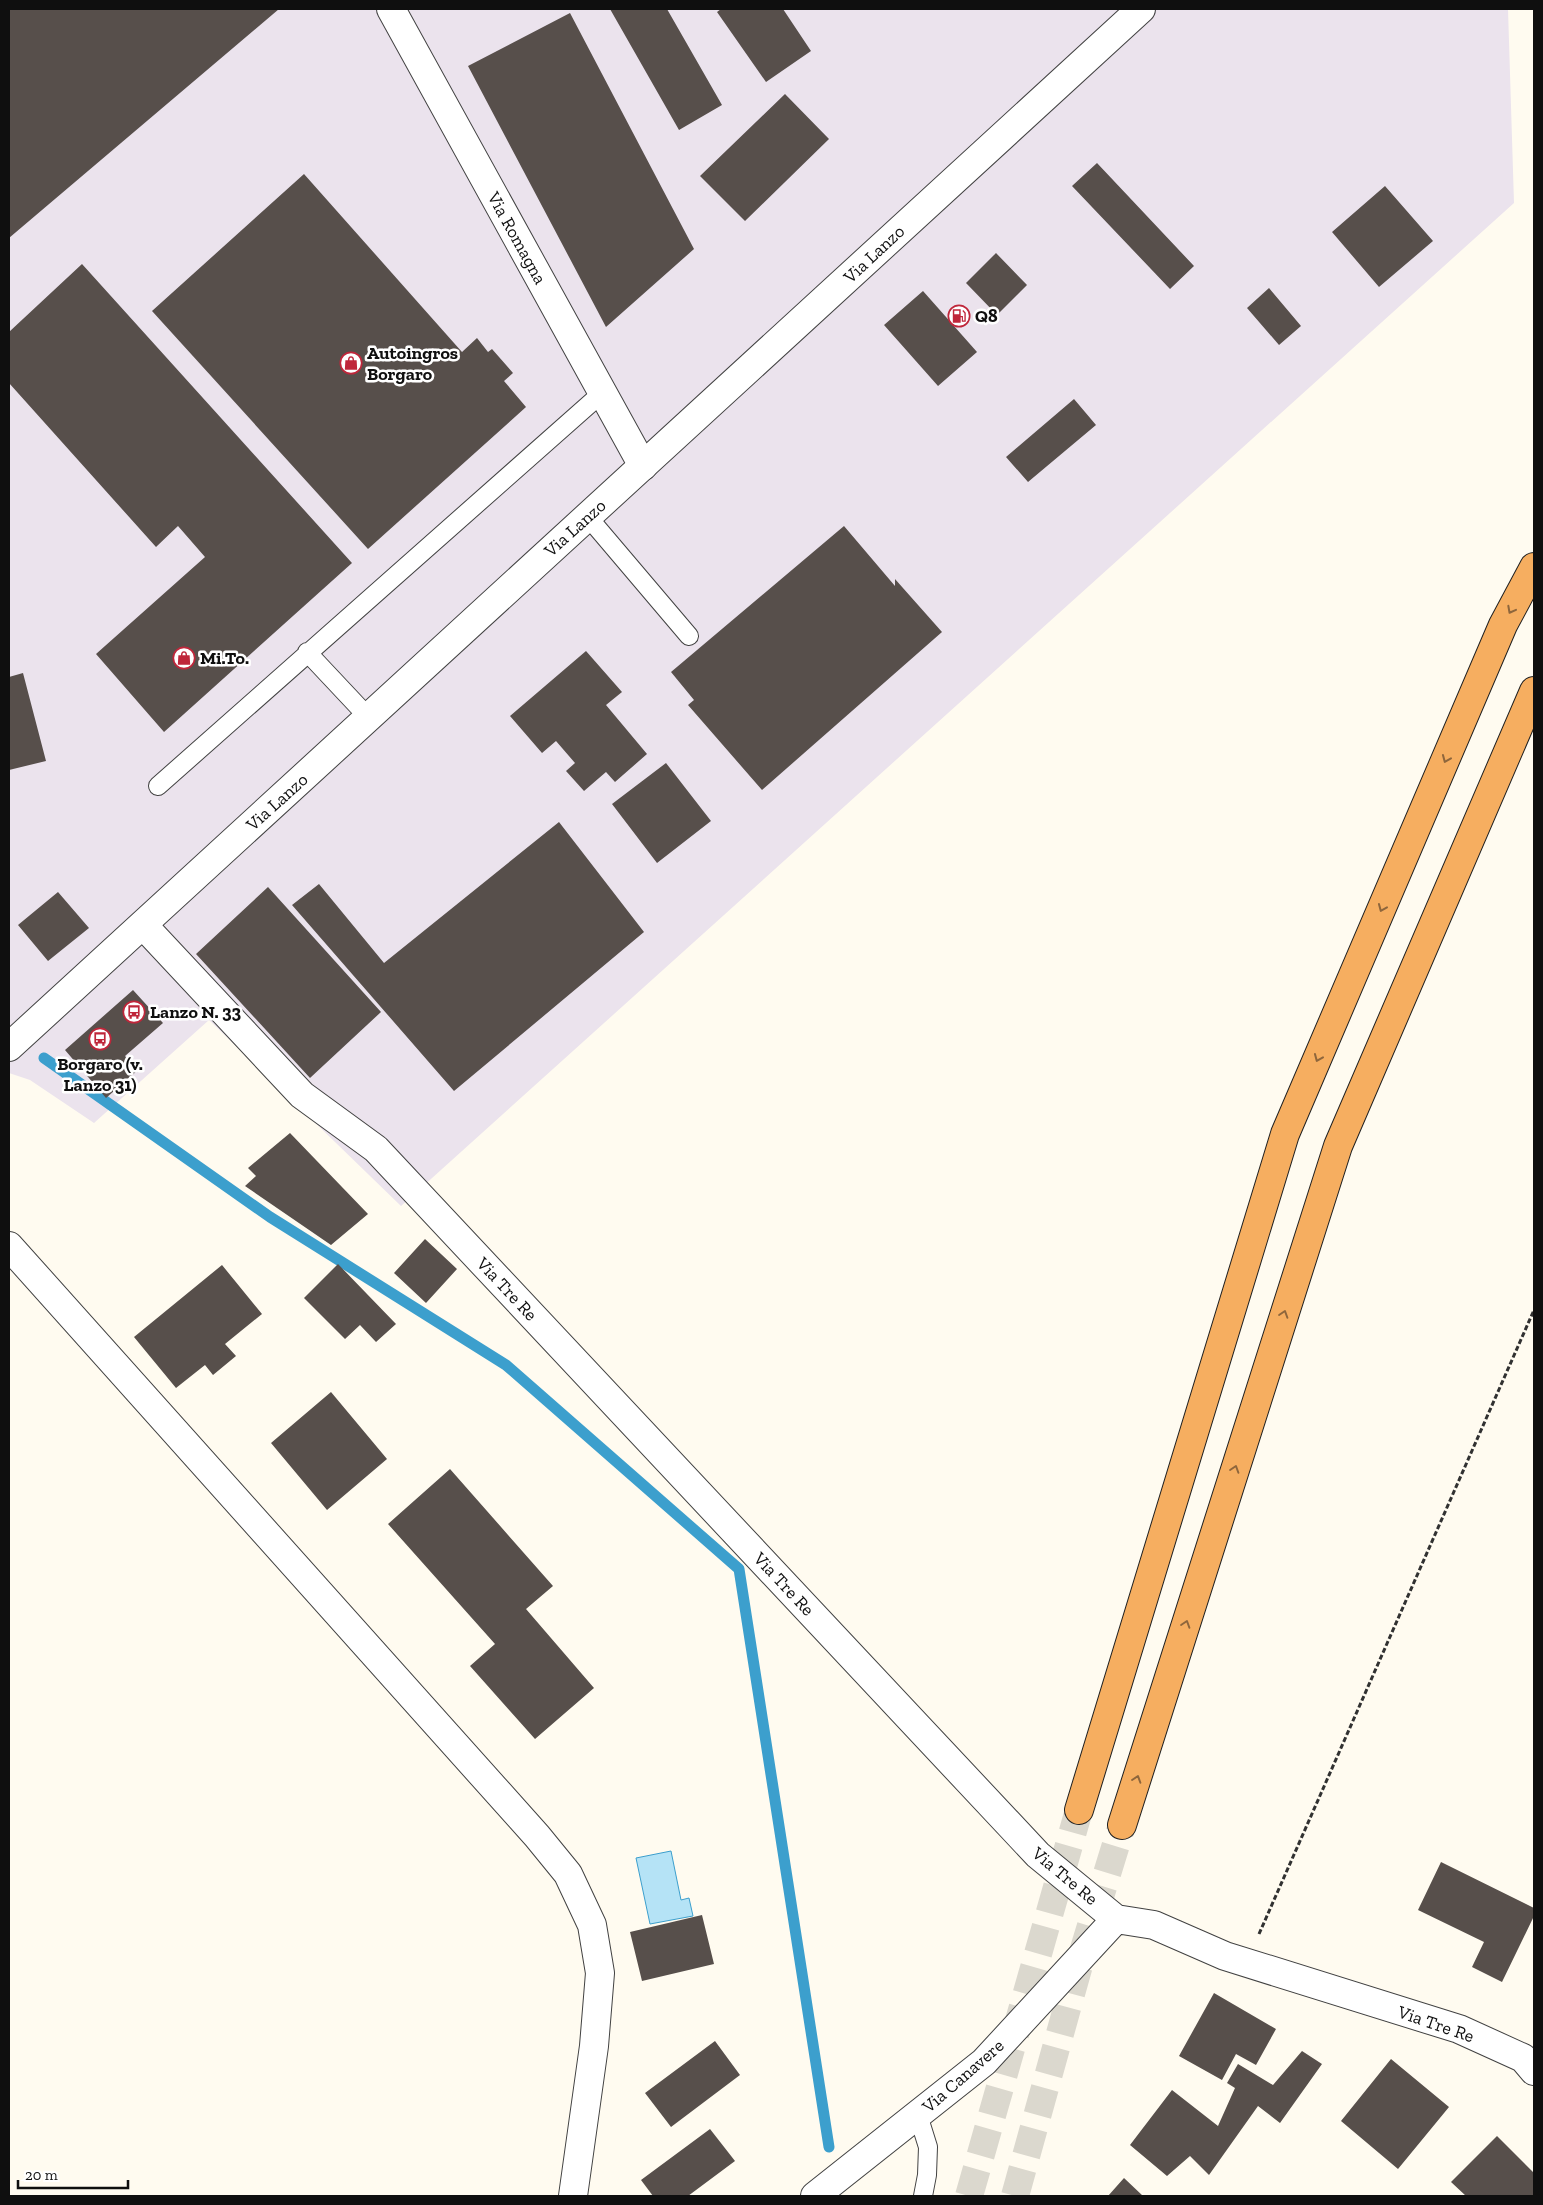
<svg xmlns="http://www.w3.org/2000/svg" width="1543" height="2205" font-family="'Zilla Slab',serif">
	<style>
		.industrial { fill: #ebe3ed }
		.water { fill: #b5e3f6; stroke: #3c9fcd }
		.lines { fill: none; stroke-linecap: round; stroke-linejoin: round }
		.stream { stroke: #3c9fcd; stroke-width: 11 }
		.building { fill: #574f4b }
		.trunk-tunnel { stroke: #dbd8ce; stroke-width: 28; stroke-dasharray: 28 14; stroke-linecap: butt }
		.service-casing { stroke: #424242; stroke-width: 20 }
		.minor-casing { stroke: #424242; stroke-width: 30 }
		.tertiary-casing { stroke: #424242; stroke-width: 30 }
		.trunk-casing { stroke: #202020; stroke-width: 30 }
		.path { stroke: #313131; stroke-width: 3; stroke-dasharray: 5 2.5; stroke-linecap: butt }
		.service { stroke: #fff; stroke-width: 18 }
		.minor { stroke: #fff; stroke-width: 28 }
		.tertiary { stroke: #fff; stroke-width: 28 }
		.trunk { stroke: #f6ae60; stroke-width: 28 }
		.oneway { stroke: #8e663c }
		.labels { text-anchor: middle; dominant-baseline: central; stroke-width: 5; stroke-linejoin: round; paint-order: stroke }
		.street-label { font-size: 18px; fill: #0f0f0f; stroke: #fff }
		.poi-label { font-size: 18px; font-weight: bold; fill: #0f0f0f; stroke: #fff; text-anchor: start }
	</style>
	<rect width="100%" height="100%" fill="#fffbf0"/>
	<!-- industrial -->
	<path class="industrial" d="M9 9H1508L1514 203 401 1206 209 1020 94 1123 30 1080 9 1073Z"/>
	<!-- water -->
	<path class="water" d="M671 1851 681 1900 689 1898 693 1916 650 1924 636 1858Z"/>
	<g class="lines">
		<!-- stream -->
		<path class="stream" d="M44 1058 270 1217 506 1365 739 1569 829 2147"/>
	</g>
	<!-- building -->
	<path class="building" d="M9 9H279L9 238Z
		M610 9H667L722 105 679 130Z
		M721 9H783L811 51 766 82 717 12Z
		M570 13 694 249 606 327 468 66Z
		M785 94 829 139 745 221 700 176Z
		M1097 163 1194 266 1170 289 1072 186Z
		M304 174 462 352 477 338 488 352 492 349 513 373 504 381 526 407 368 549 152 311Z
		M1385 186 1433 241 1379 287 1332 232Z
		M996 253 1027 285 997 315 966 283Z
		M82 264 352 563 164 732 96 654 205 557 178 526 156 547 9 383V332Z
		M1269 288 1301 326 1279 345 1247 308Z
		M923 291 977 352 938 386 884 325Z
		M1074 399 1096 425 1028 482 1006 457Z
		M844 526 895 586V579L942 632 762 790 688 705 694 700 671 672Z
		M586 651 622 692 606 705 647 754 615 782 606 772 584 791 566 771 575 763 556 741 542 753 510 716Z
		M23 673 46 761 9 770V677Z
		M666 763 711 821 657 863 612 804Z
		M559 822 644 932 454 1091 292 905 319 884 384 963Z
		M268 887 381 1012 310 1078 196 954Z
		M58 892 89 928 48 961 18 925Z
		M133 990 163 1023 125 1056 138 1070 106 1098 65 1050Z
		M290 1133 368 1214 331 1245 245 1186 256 1176 248 1168Z
		M425 1239 457 1269 426 1303 394 1273Z
		M338 1264 396 1324 376 1342 360 1325 345 1339 304 1298Z
		M222 1265 262 1314 225 1344 236 1356 213 1375 205 1365 176 1388 134 1337Z
		M331 1392 387 1459 327 1510 271 1443Z
		M450 1469 553 1586 526 1609 594 1688 535 1739 470 1666 495 1644 388 1524Z
		M1441 1862 1534 1908V1916L1502 1982 1472 1967 1484 1942 1418 1910Z
		M702 1915 714 1964 642 1981 630 1932Z
		M1214 1993 1276 2029 1256 2065 1236 2054 1222 2080 1179 2056Z
		M715 2041 740 2075 671 2127 645 2093Z
		M1302 2051 1322 2064 1280 2123 1258 2106 1209 2175 1190 2156 1167 2176 1130 2145 1172 2090 1218 2126 1235 2088 1227 2083 1238 2064 1273 2085Z
		M1391 2059 1449 2107 1398 2169 1341 2121Z
		M710 2129 735 2161 688 2196H653L641 2180Z
		M1497 2136 1534 2173V2196H1466L1451 2182Z
		M1124 2178 1143 2196H1108Z"/>
	<g class="lines">
		<!-- trunk-tunnel -->
		<path class="trunk-tunnel" d="M969 2196 1079 1810
			M1015 2196 1079 1965 1122 1825"/>
		<!-- service casing -->
		<g class="service-casing">
			<path id="service" d="M588 517 689 636
				M307 652 369 718
				M158 786 602 393
				M918 2115 928 2147 927 2175 923 2196"/>
		</g>
		<!-- minor casing -->
		<g class="minor-casing">
			<path id="minor" d="M391 9 643 466
				M143 925 302 1095 376 1149 1038 1855 1116 1919 1154 1925 1225 1956 1459 2029 1523 2058 1534 2071
				M9 1246 537 1836 568 1874 592 1925 600 1973 594 2046 573 2196
				M815 2196 984 2062 1116 1919"/>
		</g>
		<!-- tertiary casing -->
		<g class="tertiary-casing">
			<path id="tertiary" d="M9 1047 1141 9"/>
		</g>
		<!-- trunk casing -->
		<g class="trunk-casing">
			<path id="trunk" d="M1079 1810 1285 1134 1503 625 1534 567
				M1122 1825 1338 1146 1534 691"/>
		</g>
		<!-- path -->
		<path class="path" d="M1259 1934 1534 1310"/>
		<!-- service -->
		<use href="#service" class="service"/>
		<!-- minor -->
		<use href="#minor" class="minor"/>
		<!-- tertiary -->
		<use href="#tertiary" class="tertiary"/>
		<!-- trunk -->
		<use href="#trunk" class="trunk"/>
	</g>
	<!-- one-way arrows -->
	<defs><path id="oneway-chevron" d="M-2-3.5L2.5 0L-2 3.5" fill="none" stroke-width="1.6" stroke-linecap="round" stroke-linejoin="round" transform="scale(1.25)"/></defs>
	<g class="oneway">
		<use href="#oneway-chevron" transform="translate(1511 610) rotate(118)"/>
		<use href="#oneway-chevron" transform="translate(1446 759) rotate(113)"/>
		<use href="#oneway-chevron" transform="translate(1382 908) rotate(113)"/>
		<use href="#oneway-chevron" transform="translate(1318 1058) rotate(113)"/>
		<use href="#oneway-chevron" transform="translate(1284 1314) rotate(-72)"/>
		<use href="#oneway-chevron" transform="translate(1235 1469) rotate(-72)"/>
		<use href="#oneway-chevron" transform="translate(1186 1624) rotate(-72)"/>
		<use href="#oneway-chevron" transform="translate(1137 1779) rotate(-72)"/>
	</g>
	<!-- icons -->
	<defs>
		<g id="fuel-ring" transform="scale(1.125)"><circle r="9.5" fill="#fff" stroke="#bf263a" stroke-width="1.5"/><path d="M-5.5-6h7V0h2V4h1.3V-2.5L3-4.5l.8-.8L6-3V5H2.5V1h-1V6h-7ZM-4.2-4.7v3.2H.2V-4.7Z" fill="#bf263a"/></g>
		<g id="shop-ring" transform="scale(1.125)"><circle r="9.5" fill="#fff" stroke="#bf263a" stroke-width="1.5"/><path d="M-5-2.5h2.3a2.7 3.5 0 0 1 5.4 0H5L5.5 6h-11ZM-1.5-2.5h3a1.5 2.3 0 0 0-3 0Z" fill="#bf263a"/></g>
		<g id="bus-ring" transform="scale(1.125)"><circle r="9.5" fill="#fff" stroke="#bf263a" stroke-width="1.5"/><path d="M-5-6H5V4H4V6H2V4H-2V6H-4V4H-5ZM-3.5-4V0h7V-4ZM-3.5 1.2v1.5H-2V1.2ZM2 1.2v1.5H3.5V1.2Z" fill="#bf263a"/></g>
	</defs>
	<g fill-rule="evenodd">
		<use href="#fuel-ring" x="959" y="316"/>
		<use href="#shop-ring" x="351" y="363"/>
		<use href="#shop-ring" x="184" y="658"/>
		<use href="#bus-ring" x="134" y="1012"/>
		<use href="#bus-ring" x="100" y="1039"/>
	</g>
	<g class="labels">
		<!-- street labels -->
		<g class="street-label">
			<text transform="translate(517 238) rotate(61)">Via Romagna</text>
			<text transform="translate(874 254) rotate(-43)">Via Lanzo</text>
			<text transform="translate(575 528) rotate(-42)">Via Lanzo</text>
			<text transform="translate(277 802) rotate(-42)">Via Lanzo</text>
			<text transform="translate(507 1289) rotate(47)">Via Tre Re</text>
			<text transform="translate(784 1584) rotate(47)">Via Tre Re</text>
			<text transform="translate(1065 1876) rotate(40)">Via Tre Re</text>
			<text transform="translate(1436 2024) rotate(19)">Via Tre Re</text>
			<text transform="translate(963 2076) rotate(-41)">Via Canavere</text>
		</g>
		<!-- poi labels -->
		<g class="poi-label">
			<text x="975" y="316">Q8</text>
			<text x="367" y="353">Autoingros<tspan x="367" dy="21">Borgaro</tspan></text>
			<text x="200" y="658">Mi.To.</text>
			<text x="150" y="1012">Lanzo N. 33</text>
			<text x="100" y="1064" text-anchor="middle">Borgaro (v.<tspan x="100" dy="21">Lanzo 31)</tspan></text>
		</g>
	</g>
	<!-- border -->
	<rect width="1543" height="2205" fill="none" stroke="#0f0f0f" stroke-width="20"/>
	<!-- scale -->
	<path d="M18 2180v8h110v-8" fill="none" stroke="#0f0f0f" stroke-width="2.5"/>
	<text x="25" y="2180" font-size="15" fill="#0f0f0f" stroke="#ffffff" stroke-width="4" paint-order="stroke">20 m</text>
</svg>
